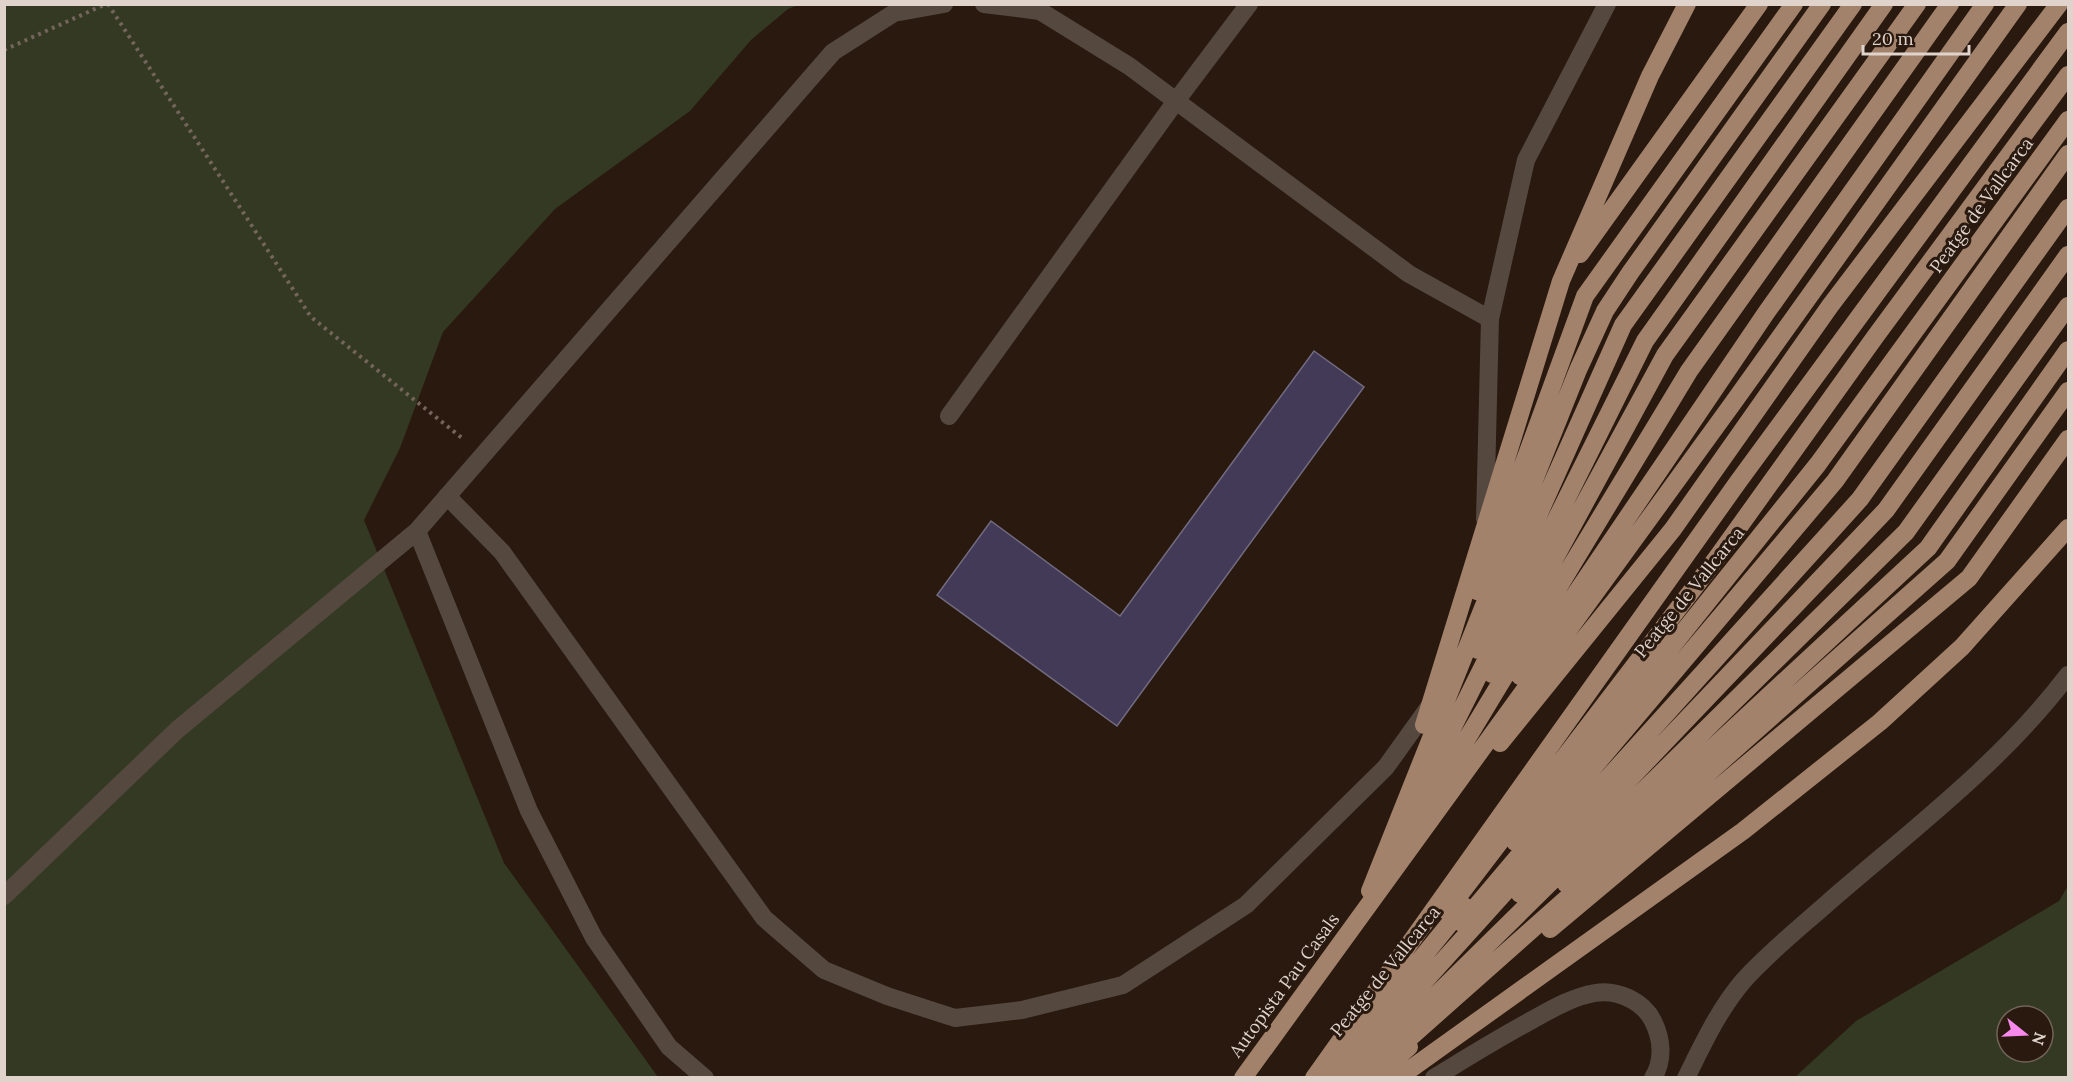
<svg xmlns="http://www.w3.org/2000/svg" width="2073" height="1082" font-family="Lora,serif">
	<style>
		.green { fill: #343923; fill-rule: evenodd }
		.building { fill: #433a58; stroke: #726c81; stroke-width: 1.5 }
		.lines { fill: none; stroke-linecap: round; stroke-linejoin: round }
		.path { stroke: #73655b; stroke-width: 4; stroke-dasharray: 3 4.5; stroke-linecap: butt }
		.minor { stroke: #55483f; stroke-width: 18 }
		.highway { stroke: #a3826c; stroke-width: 18 }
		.labels { text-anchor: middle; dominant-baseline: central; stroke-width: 6; stroke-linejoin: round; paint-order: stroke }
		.street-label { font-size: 18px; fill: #dfd3cc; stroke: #29190e }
	</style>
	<rect width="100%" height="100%" fill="#29190e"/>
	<!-- green -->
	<path class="green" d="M5 5H798L788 9 751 40 690 111 555 209 443 332 400 448 364 520 504 863 658 1077 5 1078Z
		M2068 886V1077H1795L1856 1021 2059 901ZM2007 1016H2043V1052H2007Z"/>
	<!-- building -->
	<path class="building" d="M1314 351 1364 387 1117 726 937 595 991 521 1120 616Z"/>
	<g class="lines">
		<!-- path -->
		<path class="path" d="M108 4 311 317 462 438
			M4 50 106 4"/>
		<!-- minor -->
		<path class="minor" d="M984 4 1040 11 1129 66 1409 274 1490 319
			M949 416 1176 101 1249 4
			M447 496 502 552 764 918 824 970 887 996 955 1018 1022 1010 1123 985 1246 905 1386 767 1429 707
			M1485 519 1490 319 1526 160 1607 4
			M417 531 529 811 594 938 669 1047 705 1078
			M4 896 177 730 417 531 833 52 894 13 944 4
			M1434 1078C1466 1058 1499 1038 1532 1020 1552 1009 1572 997 1595 993 1617 989 1643 1001 1653 1021 1662 1039 1664 1060 1653 1078
			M1686 1078C1703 1044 1719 1009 1744 980 1770 951 1802 926 1831 900 1913 829 2002 762 2068 675"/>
		<!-- highway -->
		<path class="highway" d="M1580 254 1759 4
			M1477 591 1585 296 1794 4
			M1478 650 1623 325 1853 4
			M1492 674 1665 355 1917 4
			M1520 676 1766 313 1985 4
			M1424 725 1561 281 1650 76 1687 4
			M1500 743 1673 529 1830 306 2059 4
			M1415 803 1645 341 1884 4
			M1422 813 1689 371 1950 4
			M1515 842 1818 464 2068 120
			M1394 853 1423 801
			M1566 884 1928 548 2068 350
			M1370 891 1578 370 1605 311 1630 273 1822 4
			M1520 894 1886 510 2068 255
			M1447 911 1716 559 1875 337 2068 75
			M1462 923 1835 481 2068 154
			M1550 929 1969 578 2068 439
			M1347 1050 1464 906
			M1396 1050 1947 561 2068 391
			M1357 1056 1860 499 2068 208
			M1243 1078 1733 403 2018 4
			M1314 1078 1738 482 2068 32
			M1331 1078 1359 1045
			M1352 1078 1906 532 2068 306
			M1373 1078 1409 1047
			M1398 1078 1743 831 1880 722 1962 647 2068 528"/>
	</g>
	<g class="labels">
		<!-- street labels -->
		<g class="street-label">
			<text transform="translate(1981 205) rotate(-54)">Peatge de Vallcarca</text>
			<text transform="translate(1689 592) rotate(-51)">Peatge de Vallcarca</text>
			<text transform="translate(1385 971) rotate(-51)">Peatge de Vallcarca</text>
			<text transform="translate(1284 985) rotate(-54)">Autopista Pau Casals</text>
		</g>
	</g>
	<!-- border -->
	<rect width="2073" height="1082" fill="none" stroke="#dfd3cc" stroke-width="12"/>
	<!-- north arrow -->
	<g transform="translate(2025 1034) rotate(108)"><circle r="28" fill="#29190e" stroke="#72635a" stroke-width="1.5"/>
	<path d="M0-4.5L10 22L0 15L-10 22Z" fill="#f788ec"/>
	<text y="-9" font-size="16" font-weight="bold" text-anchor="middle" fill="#dfd3cc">N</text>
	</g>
	<!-- scale -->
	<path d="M1863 45v9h106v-9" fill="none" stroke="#dfd3cc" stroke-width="3"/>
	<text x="1872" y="45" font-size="18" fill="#dfd3cc" stroke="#29190e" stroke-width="4.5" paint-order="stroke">20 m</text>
</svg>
